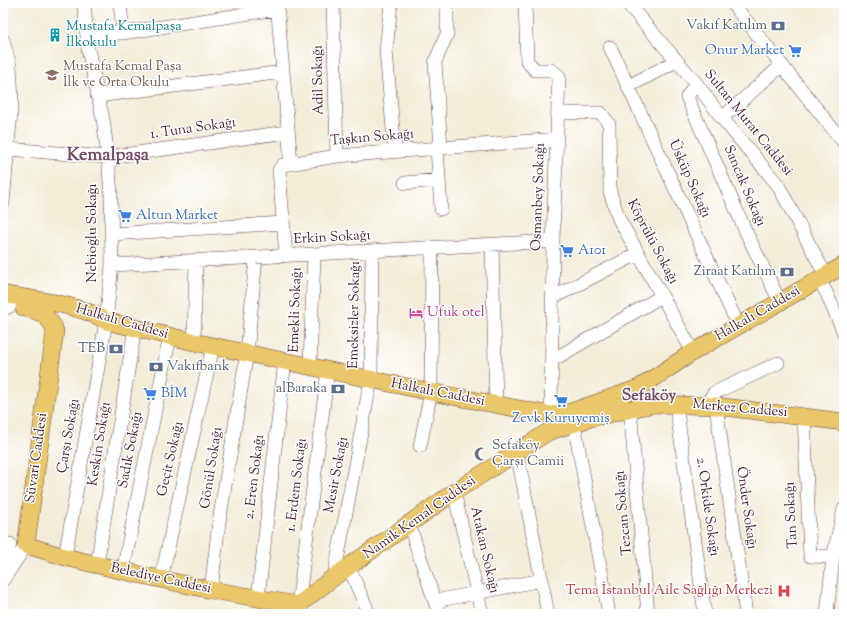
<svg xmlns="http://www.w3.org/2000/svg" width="847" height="617" font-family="'Sorts Mill Goudy',serif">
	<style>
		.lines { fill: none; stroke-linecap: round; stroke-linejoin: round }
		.minor-casing { stroke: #633e45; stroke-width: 14 }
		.major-casing { stroke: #633e45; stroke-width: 18 }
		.minor { stroke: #fff; stroke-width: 13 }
		.major { stroke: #eac769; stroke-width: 17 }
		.labels { text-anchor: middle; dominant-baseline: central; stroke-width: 3; stroke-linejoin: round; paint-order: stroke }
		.service-label { font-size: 14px; fill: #4e5e75; stroke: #fff; text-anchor: end }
		.culture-label { font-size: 14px; fill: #0d838f; stroke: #fff; text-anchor: start }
		.shop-label { font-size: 14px; fill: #366cbe; stroke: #fff; text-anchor: start }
		.education-label { font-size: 14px; fill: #785e54; stroke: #fff; text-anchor: start }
		.street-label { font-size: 14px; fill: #4a1f2b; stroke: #fff }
		.hotel-label { font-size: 14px; fill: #b23c85; stroke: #fff; text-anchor: start }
		.worship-label { font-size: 14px; fill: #5b616d; stroke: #fff; text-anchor: start }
		.health-label { font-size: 14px; fill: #be3a42; stroke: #fff; text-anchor: end }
		.quarter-label { font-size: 16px; font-weight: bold; fill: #744d67; stroke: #fff }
		.district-label { font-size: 18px; font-weight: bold; fill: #744d67; stroke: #fff }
	</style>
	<rect width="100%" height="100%" fill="#fff"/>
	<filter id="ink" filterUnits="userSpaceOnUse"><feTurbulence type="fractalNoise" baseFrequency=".025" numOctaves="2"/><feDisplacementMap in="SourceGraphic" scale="8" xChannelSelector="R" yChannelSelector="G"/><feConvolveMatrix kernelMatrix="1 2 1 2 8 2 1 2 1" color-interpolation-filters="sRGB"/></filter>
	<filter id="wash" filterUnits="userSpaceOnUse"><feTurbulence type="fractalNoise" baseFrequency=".012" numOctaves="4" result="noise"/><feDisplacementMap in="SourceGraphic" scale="16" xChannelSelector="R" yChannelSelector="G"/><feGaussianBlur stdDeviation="0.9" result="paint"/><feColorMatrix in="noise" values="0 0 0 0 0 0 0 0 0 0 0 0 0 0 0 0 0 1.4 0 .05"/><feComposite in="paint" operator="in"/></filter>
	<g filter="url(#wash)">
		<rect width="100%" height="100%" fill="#f3edd8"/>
	</g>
	<g filter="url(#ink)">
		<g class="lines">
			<!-- minor casing -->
			<g class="minor-casing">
				<path id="minor" d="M120 3 123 33
					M277 3 291 163
					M333 3 337 156
					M391 3 386 51 395 151
					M525 3 527 61 535 70H551L559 76 553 241 551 415
					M627 3 696 83 722 118 778 185 826 276
					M732 3 844 143
					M87 34 123 33 277 9
					M3 40 10 66 12 100 3 203
					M610 47 738 325
					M696 83 687 97 746 232 780 302
					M629 86 676 61
					M97 96 283 72
					M558 113H601L609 124 610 192 619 219 693 352
					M722 118 782 65
					M437 148 441 209
					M441 148 435 62 447 34V3
					M8 149 108 157 287 132
					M405 183 439 180
					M112 234 283 223
					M492 244 496 404
					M286 256 279 170 283 165 337 156 557 139
					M112 265 553 241
					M819 280 826 292 844 333
					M552 298 637 254
					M3 309 10 306
					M194 342 196 261
					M551 361 662 296
					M310 366 314 254
					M676 404 705 614
					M706 405 714 393 778 363
					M716 406 746 614
					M630 409 648 614
					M804 415 810 556 833 557 827 614
					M574 423 609 614
					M420 446 431 392 432 248
					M517 452 548 614
					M454 492 482 614
					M409 524 439 614
					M65 557 106 321 112 265 111 195 108 157 103 119 88 49 84 3
					M833 557 844 509
					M97 565 135 327
					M3 567 10 544
					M349 567 369 614
					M123 571 170 336
					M334 577 371 379 372 251
					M161 579 213 346
					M3 580 26 545
					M211 590 219 522 247 353 256 258
					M258 598 285 360
					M435 601 542 580
					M302 614 298 605 328 370"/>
			</g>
			<!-- major casing -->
			<g class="major-casing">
				<path id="major" d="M3 294C33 300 81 304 106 321L194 342 431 392 551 415 571 412 639 388 693 352 844 265
					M24 308C40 311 49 315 55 331L26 545 65 557 123 571 211 590 298 605
					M287 614 334 577 454 492 548 432 591 418 654 404 716 406 844 422"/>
			</g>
			<!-- minor -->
			<use href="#minor" class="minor"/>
			<!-- major -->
			<use href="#major" class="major"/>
		</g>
	</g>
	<!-- icons -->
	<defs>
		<g id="bank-bare" transform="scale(1.08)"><path d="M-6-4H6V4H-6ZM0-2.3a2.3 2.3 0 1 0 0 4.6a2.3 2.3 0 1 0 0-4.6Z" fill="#5c6f8a" stroke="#fff" stroke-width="2.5" paint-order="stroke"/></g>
		<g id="building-bare" transform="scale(1.08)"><path d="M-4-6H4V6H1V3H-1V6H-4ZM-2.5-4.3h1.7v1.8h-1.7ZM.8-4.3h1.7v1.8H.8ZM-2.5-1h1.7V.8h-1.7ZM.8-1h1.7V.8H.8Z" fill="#0f9aa8" stroke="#fff" stroke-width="2.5" paint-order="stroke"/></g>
		<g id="supermarket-bare" transform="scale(1.08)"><path d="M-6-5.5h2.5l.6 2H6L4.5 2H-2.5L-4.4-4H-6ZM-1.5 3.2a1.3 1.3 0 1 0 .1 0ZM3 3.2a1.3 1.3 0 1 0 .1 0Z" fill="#3f7fe0" stroke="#fff" stroke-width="2.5" paint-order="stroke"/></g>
		<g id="school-bare" transform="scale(1.08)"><path d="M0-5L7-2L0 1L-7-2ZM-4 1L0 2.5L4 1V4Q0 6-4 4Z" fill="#8d6e63" stroke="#fff" stroke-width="2.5" paint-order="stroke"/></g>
		<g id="hotel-bare" transform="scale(1.08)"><path d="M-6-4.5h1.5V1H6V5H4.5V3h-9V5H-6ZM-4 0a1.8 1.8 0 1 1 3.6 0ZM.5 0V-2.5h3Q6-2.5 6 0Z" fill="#d1479c" stroke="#fff" stroke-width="2.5" paint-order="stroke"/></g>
		<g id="mosque-bare" transform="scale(1.08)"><path d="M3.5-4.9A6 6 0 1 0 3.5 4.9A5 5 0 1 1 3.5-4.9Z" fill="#6b7280" stroke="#fff" stroke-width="2.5" paint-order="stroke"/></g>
		<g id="hospital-bare" transform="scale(1.08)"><path d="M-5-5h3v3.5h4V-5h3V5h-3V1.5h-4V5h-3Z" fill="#e0444e" stroke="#fff" stroke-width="2.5" paint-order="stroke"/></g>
	</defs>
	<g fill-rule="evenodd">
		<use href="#bank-bare" x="778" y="26"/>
		<use href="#building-bare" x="55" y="35"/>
		<use href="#supermarket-bare" x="795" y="51"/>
		<use href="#school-bare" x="52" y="75"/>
		<use href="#supermarket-bare" x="125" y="216"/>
		<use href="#supermarket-bare" x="567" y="251"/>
		<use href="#bank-bare" x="787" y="272"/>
		<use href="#hotel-bare" x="416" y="313"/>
		<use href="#bank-bare" x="116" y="349"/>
		<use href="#bank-bare" x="156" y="367"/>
		<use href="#bank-bare" x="338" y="389"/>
		<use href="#supermarket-bare" x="150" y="394"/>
		<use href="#supermarket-bare" x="561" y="401"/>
		<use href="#mosque-bare" x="481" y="454"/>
		<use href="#hospital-bare" x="784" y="591"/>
	</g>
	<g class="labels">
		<!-- service labels -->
		<g class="service-label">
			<text x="767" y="26">Vakıf Katılım</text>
			<text x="776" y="272">Ziraat Katılım</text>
			<text x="105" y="349">TEB</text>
			<text x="167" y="367" text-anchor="start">Vakıfbank</text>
			<text x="327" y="389">alBaraka</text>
		</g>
		<!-- culture labels -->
		<g class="culture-label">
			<text x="66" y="27">Mustafa Kemalpaşa<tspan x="66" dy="16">İlkokulu</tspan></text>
		</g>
		<!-- shop labels -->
		<g class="shop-label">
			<text x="784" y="51" text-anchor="end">Onur Market</text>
			<text x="136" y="216">Altun Market</text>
			<text x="578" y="251">A101</text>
			<text x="161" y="394">BİM</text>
			<text x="561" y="419" text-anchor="middle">Zevk Kuruyemiş</text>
		</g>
		<!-- education labels -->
		<g class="education-label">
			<text x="63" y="67">Mustafa Kemal Paşa<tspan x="63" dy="16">İlk ve Orta Okulu</tspan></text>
		</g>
		<!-- street labels -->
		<g class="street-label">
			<text transform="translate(319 80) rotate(-91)">Adil Sokağı</text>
			<text transform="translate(748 123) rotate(51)">Sultan Murat Caddesi</text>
			<text transform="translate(193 129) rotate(-8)">1. Tuna Sokağı</text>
			<text transform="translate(372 138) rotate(-5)">Taşkın Sokağı</text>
			<text transform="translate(689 179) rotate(66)">Üsküp Sokağı</text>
			<text transform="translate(744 186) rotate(67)">Sancak Sokağı</text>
			<text transform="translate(539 197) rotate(-88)">Osmanbey Sokağı</text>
			<text transform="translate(93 233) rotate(-90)">Nebioğlu Sokağı</text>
			<text transform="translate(332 238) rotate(-3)">Erkin Sokağı</text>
			<text transform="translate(652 242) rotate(62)">Köprülü Sokağı</text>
			<text transform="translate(296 310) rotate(-88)">Emekli Sokağı</text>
			<text transform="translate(758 314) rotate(-30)">Halkalı Caddesi</text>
			<text transform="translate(355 315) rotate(-89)">Emeksizler Sokağı</text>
			<text transform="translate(122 322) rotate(16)">Halkalı Caddesi</text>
			<text transform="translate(438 393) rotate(11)">Halkalı Caddesi</text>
			<text transform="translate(740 409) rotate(5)">Merkez Caddesi</text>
			<text transform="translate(69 436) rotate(-80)">Çarşı Sokağı</text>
			<text transform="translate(100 444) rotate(-81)">Keskin Sokağı</text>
			<text transform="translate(131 450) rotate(-79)">Sadık Sokağı</text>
			<text transform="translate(37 458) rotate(-82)">Süvari Caddesi</text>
			<text transform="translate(171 459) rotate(-77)">Geçit Sokağı</text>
			<text transform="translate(212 468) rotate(-81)">Gönül Sokağı</text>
			<text transform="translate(337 475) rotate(-79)">Mesir Sokağı</text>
			<text transform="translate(255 477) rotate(-83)">2. Eren Sokağı</text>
			<text transform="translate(297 485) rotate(-83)">1. Erdem Sokağı</text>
			<text transform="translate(707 507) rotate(82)">2. Orkide Sokağı</text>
			<text transform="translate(746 508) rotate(82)">Önder Sokağı</text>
			<text transform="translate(624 513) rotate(-95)">Tezcan Sokağı</text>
			<text transform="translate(792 515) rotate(-93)">Tan Sokağı</text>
			<text transform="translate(420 518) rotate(-35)">Namik Kemal Caddesi</text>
			<text transform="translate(484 550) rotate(77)">Atakan Sokağı</text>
			<text transform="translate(161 579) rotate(12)">Belediye Caddesi</text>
		</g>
		<!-- hotel labels -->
		<g class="hotel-label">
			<text x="427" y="313">Ufuk otel</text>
		</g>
		<!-- worship labels -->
		<g class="worship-label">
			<text x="492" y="446">Sefaköy<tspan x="492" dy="16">Çarşı Camii</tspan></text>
		</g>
		<!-- health labels -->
		<g class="health-label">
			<text x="773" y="591">Tema İstanbul Aile Sağlığı Merkezi</text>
		</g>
		<!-- quarter labels -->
		<g class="quarter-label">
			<text x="649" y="396">Sefaköy</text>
		</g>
		<!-- district labels -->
		<g class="district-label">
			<text x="108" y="156">Kemalpaşa</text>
		</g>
	</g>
	<!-- margin -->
	<rect width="847" height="617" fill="none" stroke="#fff" stroke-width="16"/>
</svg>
